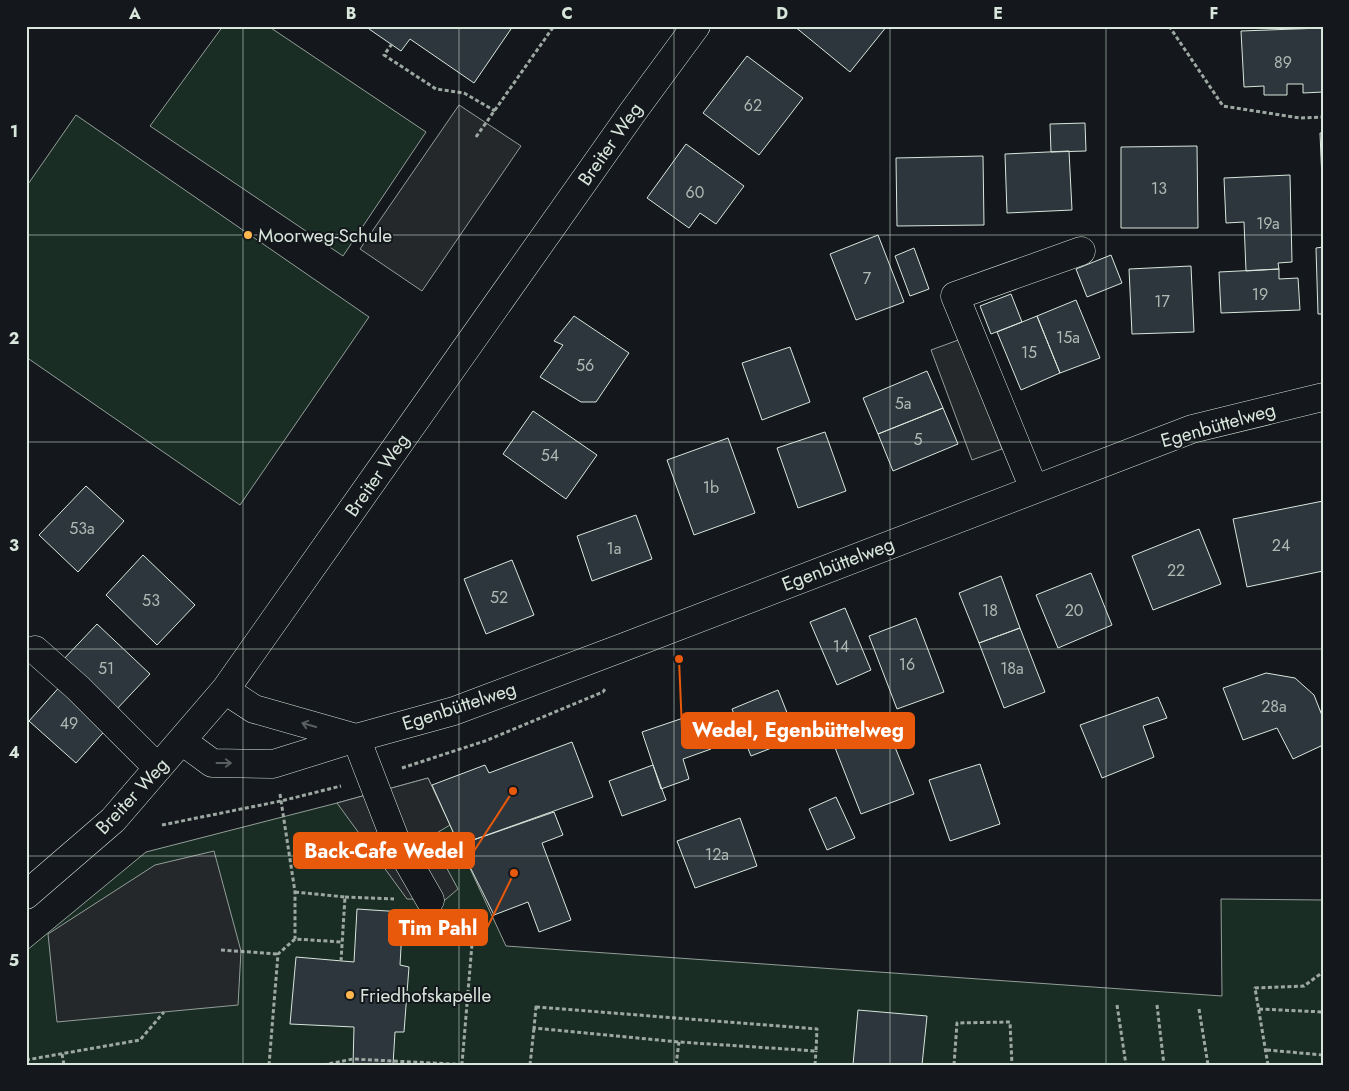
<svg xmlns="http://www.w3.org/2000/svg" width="1349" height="1091" font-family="Jost,sans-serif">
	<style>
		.green { fill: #1a2d24; stroke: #939e99 }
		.parking { fill: #24282b; stroke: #939e99 }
		.building { fill: #2c363c; stroke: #d8e6dc }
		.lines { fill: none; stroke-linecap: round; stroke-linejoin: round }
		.minor-casing { stroke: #d8e6dc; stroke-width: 29 }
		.path { stroke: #9da8a2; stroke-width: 3; stroke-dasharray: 4 2.5; stroke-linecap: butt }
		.minor { stroke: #14181c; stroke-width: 28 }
		.oneway { stroke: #59605f }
		.grid { fill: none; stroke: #d8e6dc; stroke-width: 1; stroke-opacity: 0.55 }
		.poi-dot { fill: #ffb74d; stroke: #14181c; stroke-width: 2 }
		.labels { text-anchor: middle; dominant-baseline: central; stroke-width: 4; stroke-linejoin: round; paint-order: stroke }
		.number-label { font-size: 16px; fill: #adbab4 }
		.street-label { font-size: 19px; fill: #d8e6dc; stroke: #14181c }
		.poi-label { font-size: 19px; fill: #d8e6dc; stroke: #14181c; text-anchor: start }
		.leader { fill: none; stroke: #e8590c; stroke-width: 2 }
		.callout-dot { fill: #e8590c; stroke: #14181c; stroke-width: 2 }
		.callout { fill: #e8590c; stroke: #e8590c; stroke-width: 2 }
		.callout-label { font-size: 20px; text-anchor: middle; font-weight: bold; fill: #fff }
		.neatline { fill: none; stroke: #d8e6dc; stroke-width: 2 }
		.grid-label { font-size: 16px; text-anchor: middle; font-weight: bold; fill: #d8e6dc }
	</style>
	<rect width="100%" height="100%" fill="#14181c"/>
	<!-- green -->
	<path class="green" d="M223 26H268L426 132 343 256 150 126Z
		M76 115 369 317 240 505 26 357V187Z
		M428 778 506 946 1222 996 1221 899 1323 900V1065H26V951L146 852 337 803Z"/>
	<!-- parking -->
	<path class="parking" d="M459 105 521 146 422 291 360 249Z
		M961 339 1002 449 972 460 931 350Z
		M428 778 450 825 430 837 458 889 445 900 407 899 337 803Z
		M214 851 241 951 238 1005 57 1022 48 934 155 865Z"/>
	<!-- building -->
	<path class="building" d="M371 26H513L474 83 410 39 401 51 369 29Z
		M794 26H887L850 72Z
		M1322 28 1323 92 1303 93V84H1287V95H1264V86L1244 87 1241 31Z
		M747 56 803 98 759 155 703 113Z
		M1085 123 1086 151 1051 152 1050 124Z
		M1320 133H1323V203Z
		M686 144 744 186 716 224 700 213 689 228 647 198Z
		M1197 146 1198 228H1121V147Z
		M1069 151 1072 210 1007 213 1005 154Z
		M983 156 984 225 897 226 896 158Z
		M1290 175 1292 262 1278 263 1279 269 1246 271 1244 222 1226 223 1224 178Z
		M878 235 904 302 856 320 830 254Z
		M1323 247V314H1318L1316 248Z
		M914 248 929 289 910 296 895 256Z
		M1111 255 1122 283 1087 297 1076 269Z
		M1191 266 1194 332 1132 334 1129 269Z
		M1279 269V279L1298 278 1300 310 1221 313 1219 272Z
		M1011 294 1022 322 991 334 980 306Z
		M1076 300 1100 358 1060 373 1037 316Z
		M574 316 629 353 596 402H581L540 377 563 345 554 341Z
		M1037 316 1060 373 1021 390 997 332Z
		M790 347 810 402 762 420 742 363Z
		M927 371 943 408 878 434 863 398Z
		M943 408 958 444 893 471 878 434Z
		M533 411 597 455 566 499 503 454Z
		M825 432 846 491 798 508 777 448Z
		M728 438 755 513 694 535 667 460Z
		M86 486 124 521 78 572 39 535Z
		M1323 501V571L1247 587 1233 519Z
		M636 515 652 559 592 581 577 536Z
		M1199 529 1221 584 1153 610 1132 556Z
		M143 555 195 605 157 645 106 595Z
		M512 560 534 615 486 634 464 579Z
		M1091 573 1112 625 1058 648 1036 595Z
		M1001 576 1020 628 979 643 959 593Z
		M845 608 871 670 837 685 810 622Z
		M916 618 944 692 897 709 869 636Z
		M97 624 150 674 114 712 61 662Z
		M1020 628 1045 692 1004 708 979 643Z
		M1266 673 1295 678 1314 695 1323 718V745L1293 759 1277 728 1243 740 1223 688Z
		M63 683 110 725 76 763 29 721Z
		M778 690 797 738 751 756 732 709Z
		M1158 697 1167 718 1143 726 1154 757 1102 778 1080 725Z
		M698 713 711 749 683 759 689 779 661 789 642 732Z
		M886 725 914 794 861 814 834 745Z
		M572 742 593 797 459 845 432 785 485 765 489 773Z
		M980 764 1000 824 950 841 929 780Z
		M653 765 666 800 622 816 609 781Z
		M836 797 855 838 827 850 809 809Z
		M554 812 563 835 542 843 571 920 539 932 528 902 494 915 459 845Z
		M740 818 757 866 695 888 677 841Z
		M357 909 403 912 400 965 409 967 404 1032H395L393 1065H353L354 1027 290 1024 296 957 354 962Z
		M858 1010 927 1016 922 1065H853Z"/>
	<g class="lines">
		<!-- minor casing -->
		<g class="minor-casing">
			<path id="minor" d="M1034 489 955 296 1081 251
				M35 650 78 688 158 768
				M225 690 254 709 356 738
				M356 738 395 839 430 900
				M182 741 212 763 273 764 356 738 454 711 624 647 1192 429 1323 397
				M26 895 113 820 225 690 632 113 696 26"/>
		</g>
		<!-- path -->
		<path class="path" d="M1169 26 1223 106 1300 118 1323 117
			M392 44 384 55 436 89 464 93 495 111
			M476 137 554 26
			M402 768 485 741 603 692 605 689
			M280 794 295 892V939
			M162 825 281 801 341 786
			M295 892 345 897 341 961
			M345 897 394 899
			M455 917 472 944 462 1064
			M221 950 278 954
			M1117 1005 1126 1065
			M1157 1005 1164 1065
			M536 1007 817 1029 816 1051 679 1042 534 1028Z
			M1199 1009 1208 1065
			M1259 1009 1323 1012
			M1267 1050 1323 1055
			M62 1054 64 1065
			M26 1060 140 1040 164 1012
			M269 1065 278 954 295 939 342 942
			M323 1065 353 1059 472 1065
			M530 1065 534 1028
			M676 1065 679 1042
			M815 1065 816 1051
			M954 1065 957 1023 1010 1022 1012 1065
			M1268 1065 1255 988 1304 986 1323 972"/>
		<!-- minor -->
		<use href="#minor" class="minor"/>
	</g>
	<!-- one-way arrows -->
	<defs><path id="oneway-shaft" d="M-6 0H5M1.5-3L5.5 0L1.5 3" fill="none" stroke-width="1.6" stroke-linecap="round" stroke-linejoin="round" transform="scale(1.25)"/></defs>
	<g class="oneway">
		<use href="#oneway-shaft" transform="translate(309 725) rotate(-164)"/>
		<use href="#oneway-shaft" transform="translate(224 763)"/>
	</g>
	<!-- grid -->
	<path class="grid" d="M243 26V1065M459 26V1065M674 26V1065M890 26V1065M1106 26V1065M26 235H1323M26 442H1323M26 649H1323M26 856H1323"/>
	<!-- markers -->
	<g class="poi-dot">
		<circle cx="248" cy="235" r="5"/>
		<circle cx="350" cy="995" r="5"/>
	</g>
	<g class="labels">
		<!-- number labels -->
		<g class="number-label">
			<text x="1283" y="62">89</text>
			<text x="753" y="105">62</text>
			<text x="1159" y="188">13</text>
			<text x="695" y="192">60</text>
			<text x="1268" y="223">19a</text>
			<text x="867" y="278">7</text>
			<text x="1260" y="294">19</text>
			<text x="1162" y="301">17</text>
			<text x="1068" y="337">15a</text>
			<text x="1029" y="352">15</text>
			<text x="585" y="365">56</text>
			<text x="903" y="403">5a</text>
			<text x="918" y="439">5</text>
			<text x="550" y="455">54</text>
			<text x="711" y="487">1b</text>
			<text x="82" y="528">53a</text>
			<text x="1281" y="545">24</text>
			<text x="614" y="548">1a</text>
			<text x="1176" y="570">22</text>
			<text x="499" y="597">52</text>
			<text x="151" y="600">53</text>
			<text x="990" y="610">18</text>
			<text x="1074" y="610">20</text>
			<text x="841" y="646">14</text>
			<text x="907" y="664">16</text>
			<text x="106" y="668">51</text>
			<text x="1012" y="668">18a</text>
			<text x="1274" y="706">28a</text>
			<text x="69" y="723">49</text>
			<text x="717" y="854">12a</text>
		</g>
		<!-- street labels -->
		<g class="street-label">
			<text transform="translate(610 144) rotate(-55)">Breiter Weg</text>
			<text transform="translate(1218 425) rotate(-16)">Egenbüttelweg</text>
			<text transform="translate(377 475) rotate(-55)">Breiter Weg</text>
			<text transform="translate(838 564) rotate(-21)">Egenbüttelweg</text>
			<text transform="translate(459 706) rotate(-18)">Egenbüttelweg</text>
			<text transform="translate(132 796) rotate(-47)">Breiter Weg</text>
		</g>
		<!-- poi labels -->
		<g class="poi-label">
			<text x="258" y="235">Moorweg-Schule</text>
			<text x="360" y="995">Friedhofskapelle</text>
		</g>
	</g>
	<!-- callouts -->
	<path class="leader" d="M679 659L682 730M513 791L474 851M514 873L487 928"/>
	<g class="callout-dot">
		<circle cx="679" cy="659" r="5"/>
		<circle cx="513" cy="791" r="5"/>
		<circle cx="514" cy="873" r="5"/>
	</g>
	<g class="callout">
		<rect x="682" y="713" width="232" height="35" rx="5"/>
		<rect x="294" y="833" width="180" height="35" rx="5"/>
		<rect x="389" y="910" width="98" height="35" rx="5"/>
	</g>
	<g class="callout-label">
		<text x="798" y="737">Wedel, Egenbüttelweg</text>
		<text x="384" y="858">Back-Cafe Wedel</text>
		<text x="438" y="935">Tim Pahl</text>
	</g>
	<!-- border -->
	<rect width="1349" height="1091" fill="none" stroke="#14181c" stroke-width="55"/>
	<rect x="28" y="28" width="1294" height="1036" class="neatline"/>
	<g class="grid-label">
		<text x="135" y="19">A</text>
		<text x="351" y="19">B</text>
		<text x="567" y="19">C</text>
		<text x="782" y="19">D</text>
		<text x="998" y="19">E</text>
		<text x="1214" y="19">F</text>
		<text x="14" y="137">1</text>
		<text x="14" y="344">2</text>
		<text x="14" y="551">3</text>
		<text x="14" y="758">4</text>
		<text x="14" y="966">5</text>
	</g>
</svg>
